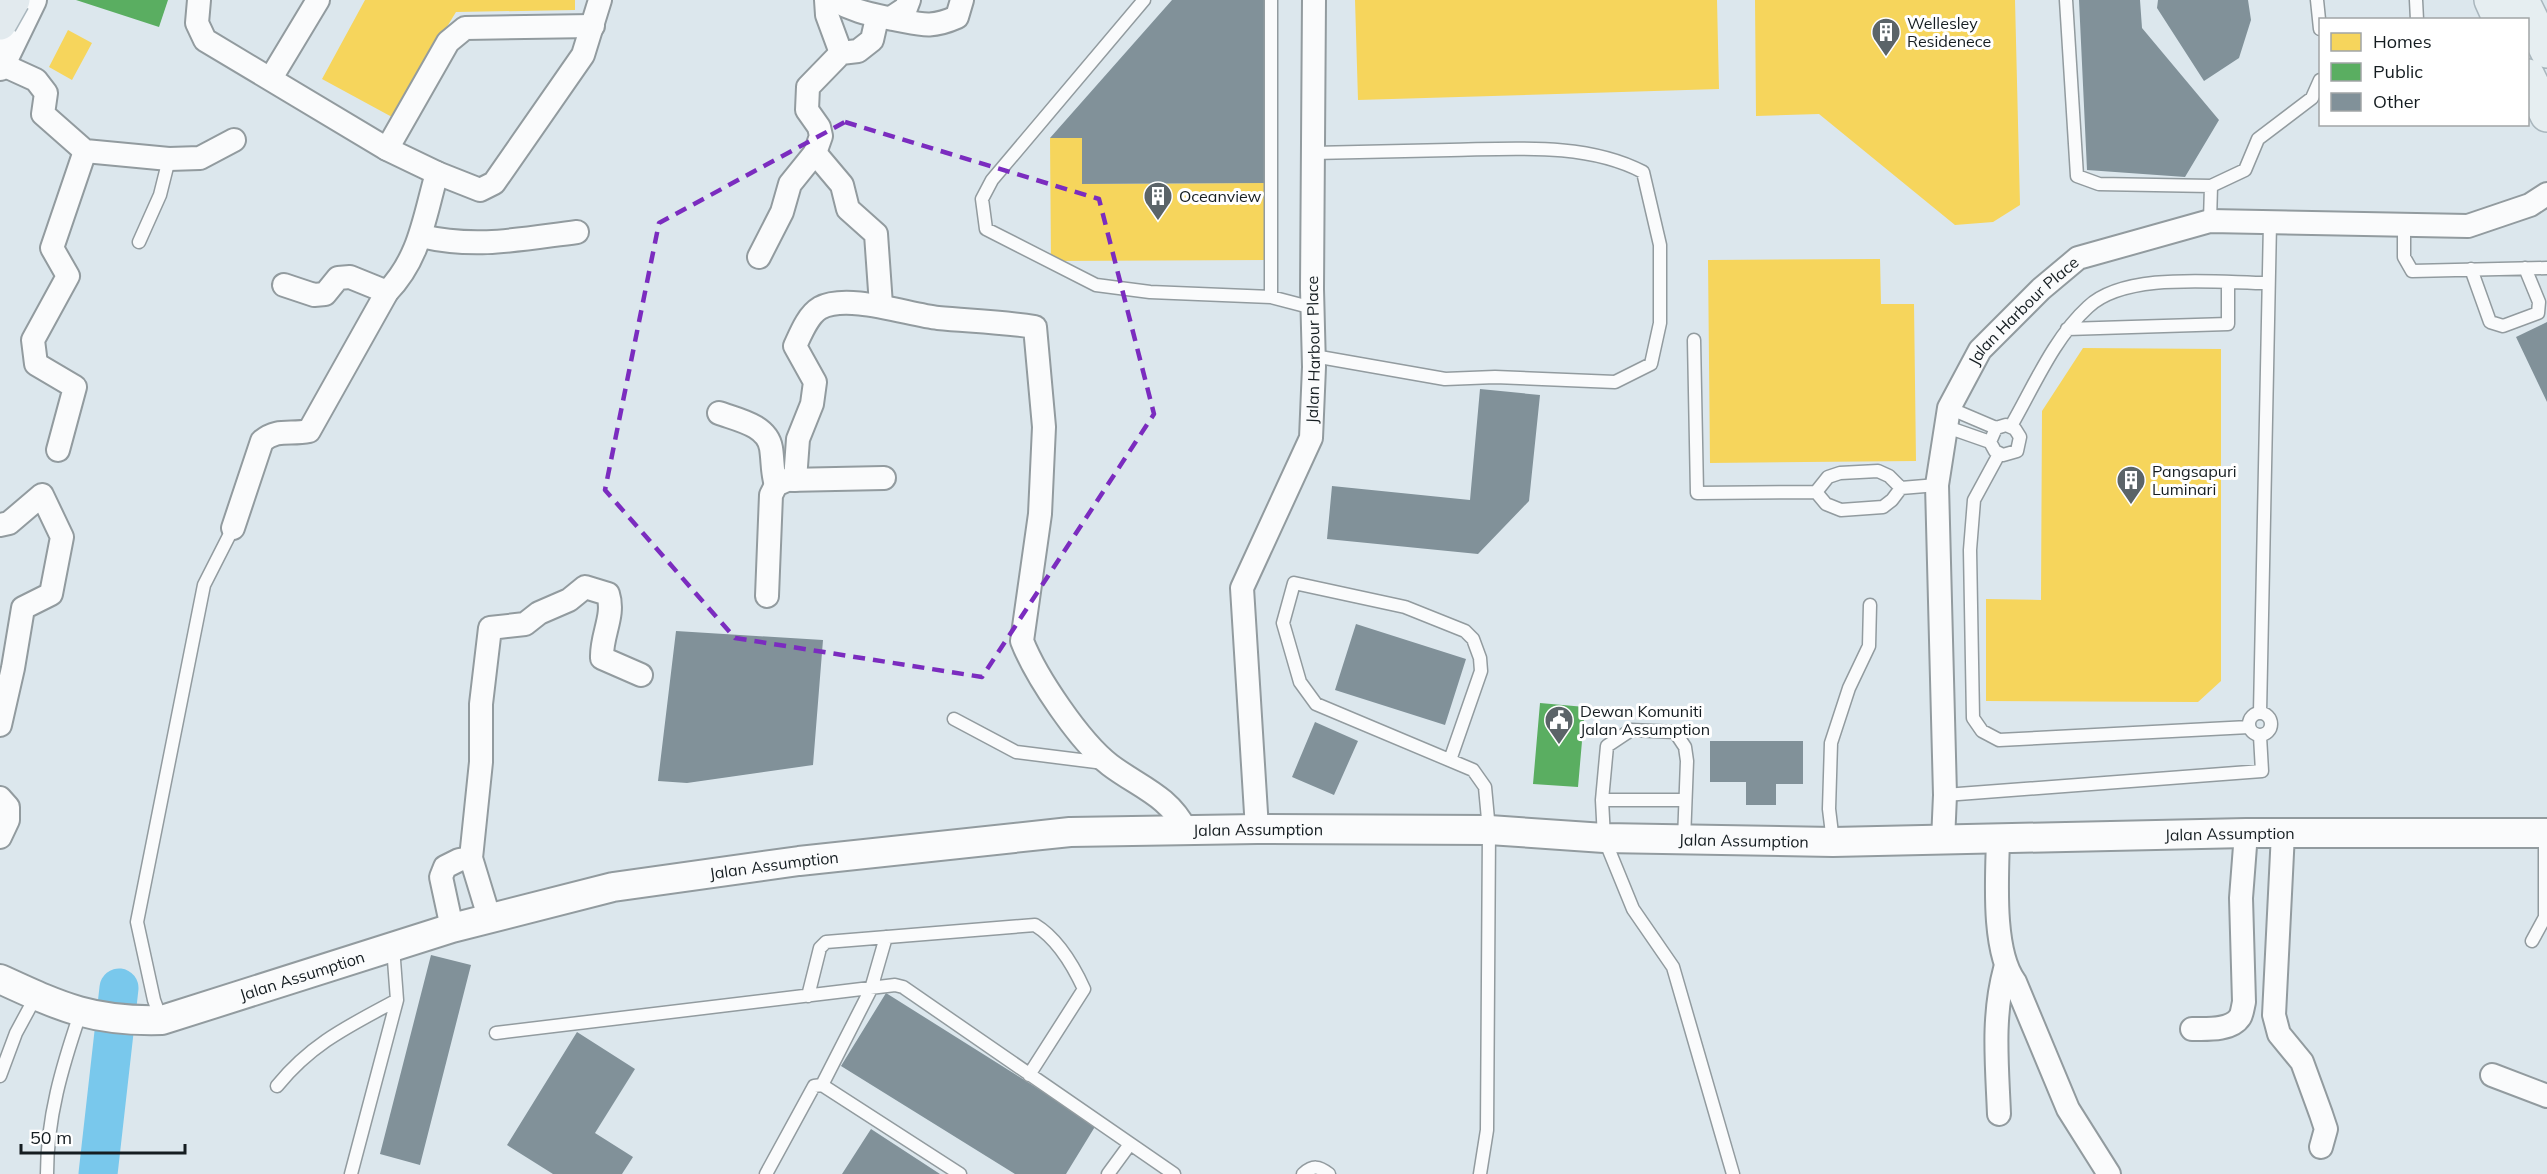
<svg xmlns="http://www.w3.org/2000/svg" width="2547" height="1174" font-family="Mulish,sans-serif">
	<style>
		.homes { fill: #f6d55c }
		.public { fill: #5aae61 }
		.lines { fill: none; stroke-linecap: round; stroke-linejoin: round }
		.river { stroke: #79c8ec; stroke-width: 39 }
		.building { fill: #819199 }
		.service-casing { stroke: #929b9f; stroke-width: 15 }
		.minor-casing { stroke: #929b9f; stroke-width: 26 }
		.tertiary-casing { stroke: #929b9f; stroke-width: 32 }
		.trunk-casing { stroke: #a9b6bd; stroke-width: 36 }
		.service { stroke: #fafbfc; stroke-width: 12 }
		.minor { stroke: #fafbfc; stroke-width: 22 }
		.tertiary { stroke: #fafbfc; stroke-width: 28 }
		.trunk { stroke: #e6eef1; stroke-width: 33 }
		.motorway-bridge-casing { stroke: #a9b6bd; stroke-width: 36; stroke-linecap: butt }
		.motorway-bridge { stroke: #e2eaee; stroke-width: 33 }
		.marked { fill: none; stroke: #7b2cbf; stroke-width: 4.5; stroke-dasharray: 12 8; stroke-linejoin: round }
		.labels { text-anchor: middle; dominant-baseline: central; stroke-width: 6; stroke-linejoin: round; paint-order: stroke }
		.poi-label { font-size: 16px; fill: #151d21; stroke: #fff; text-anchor: start }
		.street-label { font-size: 16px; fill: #151d21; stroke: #fff }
	</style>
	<rect width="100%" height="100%" fill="#dce7ed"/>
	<!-- homes -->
	<path class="homes" d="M365 0H575V10L456 12 392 117 322 79Z
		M1355 0H1717L1719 89 1358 100Z
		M1755 0H2015L2020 205 1993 222 1955 225 1819 114 1756 116Z
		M68 30 92 43 72 80 49 67Z
		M1050 138H1082V184L1264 183 1265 260 1051 261Z
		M1880 259 1881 304H1914L1916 461 1710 463 1708 260Z
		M2083 348 2221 349V681L2198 702 1986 701V599L2041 600 2042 411Z"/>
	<!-- public -->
	<path class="public" d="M76 0H168L159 27Z
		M1540 703 1585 707 1578 787 1533 784Z"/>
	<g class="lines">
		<!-- river -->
		<path class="river" d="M98 1174 119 988"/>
	</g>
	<!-- building -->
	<path class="building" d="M1172 0H1265L1264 183 1082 184V138H1050Z
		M2079 0H2140L2142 28 2219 120 2185 177 2087 170Z
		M2158 0H2248L2251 20 2239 58 2204 81 2157 8Z
		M2547 322V402L2516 337Z
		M1480 389 1540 395 1529 501 1478 554 1327 539 1332 486 1470 500Z
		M1356 624 1466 659 1445 725 1335 690Z
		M676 631 823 640 813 765 687 783 658 781Z
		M1315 722 1358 741 1334 795 1292 777Z
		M1710 741H1803V784H1776V805H1746V782H1710Z
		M431 955 471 965 420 1165 380 1154Z
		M886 993 1096 1125 1066 1174H1015L841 1066Z
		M577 1032 635 1069 595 1133 633 1157 622 1174H553L507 1145Z
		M871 1129 940 1174H842Z"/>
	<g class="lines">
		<!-- service casing -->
		<g class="service-casing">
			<path id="service" d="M1144 0 992 180 982 199 986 229 1096 285 1150 292 1271 297 1313 308
				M1271 0V297
				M2066 0 2077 176 2099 184 2211 186 2210 221
				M2317 0 2320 29
				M2416 0 2417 20
				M1313 153C1359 152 1404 151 1450 150 1513 149 1586 142 1643 172L1660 245V323L1651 364 1615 382 1495 377 1445 379 1314 356
				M2211 186 2245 170 2258 139 2312 98 2320 80
				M2404 226V257L2412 271 2547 268
				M139 242 160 195 169 159
				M2471 269 2490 322 2503 326 2538 313 2539 302 2525 268
				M2067 329 2228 324V283
				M1694 340 1697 493 1816 492
				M1949 408 1996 428 2006 425 2015 429 2020 437 2017 451 2003 455 1995 451 1990 442 1996 428
				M2011 426C2034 386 2054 338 2088 307 2126 271 2219 283 2268 283
				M1947 427 1990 442
				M1999 454 1974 500 1970 550 1973 718 1982 731 1999 740 2249 727
				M1878 471 1889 476 1901 488 1892 500 1883 507 1841 510 1826 504 1816 492 1828 477 1840 473Z
				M1901 488 1937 485
				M2249 724a11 11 0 1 1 22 0a11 11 0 1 1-22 0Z
				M2260 713 2270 223
				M954 719 1016 752 1104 763
				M1450 760 1481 671 1480 658 1473 639 1465 631 1405 607 1294 583 1283 623 1300 682 1316 704 1473 770 1485 787 1489 830 1487 1130 1480 1174
				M1945 795 2262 771 2260 736
				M1602 800H1685
				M1684 840 1687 761 1685 747 1675 732 1631 730 1607 746 1602 800 1604 838 1633 909 1673 967 1733 1174
				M1833 842 1829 809 1831 743 1849 688 1869 646 1870 605
				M2532 941 2545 917V833
				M808 996 820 948 826 942 1035 925C1058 939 1073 965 1084 989L1029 1075
				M161 1019 154 1000 137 922 204 585 233 528
				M496 1033 895 985 903 987 1174 1174
				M0 1076 16 1033 36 996
				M822 1085 871 989 886 937
				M277 1086C312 1043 349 1026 397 1000
				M47 1174C47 1117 62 1067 80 1014
				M351 1174 397 1000 393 947
				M766 1174 814 1086 822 1085 960 1174
				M1108 1174 1130 1144
				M1303 1174C1313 1165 1319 1166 1329 1174"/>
		</g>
		<!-- minor casing -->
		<g class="minor-casing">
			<g id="minor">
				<path d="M199 0 197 23 205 40 387 149 437 173 480 190 494 183 583 55 600 0"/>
				<path d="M826 0 827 15 841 53"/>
				<path d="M834 0C855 12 870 14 893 19 921 24 930 29 957 17L962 0"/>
				<path d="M891 18 906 8 909 0"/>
				<path d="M1 64 36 80 46 93 43 114 85 151 169 159 200 158 234 140"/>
				<path d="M271 78 318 0"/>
				<path d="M387 149 448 42 465 28 593 26"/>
				<path d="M815 153 842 185 848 209 876 234 881 305"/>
				<path d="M421 236C477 249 521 239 577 232"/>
				<path d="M759 257 782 212 790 184 815 153 821 136 819 127 807 110 808 87 841 53 858 51 872 40 877 18"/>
				<path d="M284 285 314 295 325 294 338 278 350 277 387 292"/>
				<path d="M719 413C738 420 767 425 771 448 773 460 772 473 776 485"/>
				<path d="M58 450 75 387 36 364 33 340 68 276 52 248 85 151"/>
				<path d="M795 480 798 439 812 404 815 382 795 346C801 333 808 315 820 308 848 293 909 315 938 318 971 321 1003 322 1035 327L1044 427 1040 514 1022 641C1036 677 1080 742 1110 765 1139 787 1168 795 1186 830"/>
				<path d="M0 525 9 523 42 495 62 537 51 594 23 608 13 668 0 725"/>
				<path d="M233 528 262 441C278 428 290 435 309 431L387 292C420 258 424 218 437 173"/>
				<path d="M767 596 771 495 776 485 787 480 884 478"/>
				<path d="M0 798 8 807V820L0 837"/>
				<path id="s1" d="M1257 829 1242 588 1311 438 1314 367 1312 289 1314 0"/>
				<path d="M2283 833 2274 1015 2279 1034 2302 1062 2321 1114 2326 1129 2321 1147"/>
				<path d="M1998 839C1997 878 1992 951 2015 982L2068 1109 2109 1174"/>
				<path id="s2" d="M1943 841 1945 795 1937 485 1949 408 1980 350 2041 289 2078 258 2210 221 2468 226 2530 205 2547 194"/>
				<path d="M489 917 471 858 481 762V704L490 628 525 624 539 613 569 600 585 587 608 594C615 616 601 635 602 658L641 675"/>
				<path d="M452 928 441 877 445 867 459 860 471 858"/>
				<path d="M2192 1029C2206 1029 2231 1031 2240 1017 2242 1014 2243 1006 2244 1002L2241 898 2246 833"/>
				<path d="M2492 1075 2547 1096"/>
				<path d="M1999 1114C1997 1064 1992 1017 2005 969"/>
			</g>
		</g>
		<!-- tertiary casing -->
		<g class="tertiary-casing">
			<g id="tertiary">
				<path d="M0 66 32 0"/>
				<path id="s3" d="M0 979C61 1007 92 1022 162 1020L452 928 613 887 799 861 1070 832 1257 829 1489 830 1604 838 1833 842 2246 833H2547"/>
			</g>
		</g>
		<!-- trunk casing -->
		<g class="trunk-casing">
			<path id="trunk" d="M2491 0 2500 20
				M2522 0 2547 51
				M2528 76 2547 115"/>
		</g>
		<!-- service -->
		<use href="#service" class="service"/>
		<!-- minor -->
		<use href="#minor" class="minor"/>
		<!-- tertiary -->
		<use href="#tertiary" class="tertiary"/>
		<!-- trunk -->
		<use href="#trunk" class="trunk"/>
		<!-- motorway-bridge casing -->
		<g class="motorway-bridge-casing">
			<path id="motorway-bridge" d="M0 23 13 0"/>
		</g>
		<!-- motorway-bridge -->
		<use href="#motorway-bridge" class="motorway-bridge"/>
	</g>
	<!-- marked area -->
	<path class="marked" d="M845 122 1099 199 1154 414 982 677 735 638 605 490 659 223Z"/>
	<!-- icons -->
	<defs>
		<g id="building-pin" transform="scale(1.5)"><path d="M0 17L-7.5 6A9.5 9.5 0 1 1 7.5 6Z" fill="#5b6468" stroke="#fff"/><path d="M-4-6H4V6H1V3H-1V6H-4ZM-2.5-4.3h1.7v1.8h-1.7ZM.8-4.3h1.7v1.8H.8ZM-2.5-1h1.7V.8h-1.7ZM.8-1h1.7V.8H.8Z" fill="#fff"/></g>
		<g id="civic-pin" transform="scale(1.5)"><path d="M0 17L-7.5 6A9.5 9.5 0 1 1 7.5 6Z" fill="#5b6468" stroke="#fff"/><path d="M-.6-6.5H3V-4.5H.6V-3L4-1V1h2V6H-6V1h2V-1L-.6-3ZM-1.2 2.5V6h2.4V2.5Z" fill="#fff"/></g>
	</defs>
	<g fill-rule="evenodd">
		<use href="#building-pin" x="1886" y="32"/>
		<use href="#building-pin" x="1158" y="196"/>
		<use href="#building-pin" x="2131" y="480"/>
		<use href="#civic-pin" x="1559" y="720"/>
	</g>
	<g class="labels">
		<!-- poi labels -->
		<g class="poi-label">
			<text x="1907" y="23">Wellesley<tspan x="1907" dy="18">Residenece</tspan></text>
			<text x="1179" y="196">Oceanview</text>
			<text x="2152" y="471">Pangsapuri<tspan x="2152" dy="18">Luminari</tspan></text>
			<text x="1580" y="711">Dewan Komuniti<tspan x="1580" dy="18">Jalan Assumption</tspan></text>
		</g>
		<!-- street labels -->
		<g class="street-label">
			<text stroke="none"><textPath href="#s2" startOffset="558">Jalan Harbour Place</textPath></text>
			<text stroke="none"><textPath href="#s1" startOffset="495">Jalan Harbour Place</textPath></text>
			<text stroke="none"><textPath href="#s3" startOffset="1288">Jalan Assumption</textPath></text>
			<text stroke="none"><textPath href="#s3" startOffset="2260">Jalan Assumption</textPath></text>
			<text stroke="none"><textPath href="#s3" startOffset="1774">Jalan Assumption</textPath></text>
			<text stroke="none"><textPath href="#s3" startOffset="802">Jalan Assumption</textPath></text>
			<text stroke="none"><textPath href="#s3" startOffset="316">Jalan Assumption</textPath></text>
		</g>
	</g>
	<!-- legend -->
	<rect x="2319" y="18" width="210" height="108" fill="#ffffff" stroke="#a1a5a6" stroke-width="1.5"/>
	<rect x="2331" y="33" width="30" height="18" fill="#f6d55c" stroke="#a1a5a6" stroke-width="1.5"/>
	<text x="2373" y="48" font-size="18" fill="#151d21">Homes</text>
	<rect x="2331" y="63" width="30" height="18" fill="#5aae61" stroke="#a1a5a6" stroke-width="1.5"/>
	<text x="2373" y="78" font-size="18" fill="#151d21">Public</text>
	<rect x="2331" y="93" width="30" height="18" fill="#819199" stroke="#a1a5a6" stroke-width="1.5"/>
	<text x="2373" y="108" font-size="18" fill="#151d21">Other</text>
	<!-- scale -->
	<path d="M21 1144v9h164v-9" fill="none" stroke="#151d21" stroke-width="3"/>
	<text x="30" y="1144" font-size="18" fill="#151d21" stroke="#ffffff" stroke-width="4.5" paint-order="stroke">50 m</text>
</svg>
